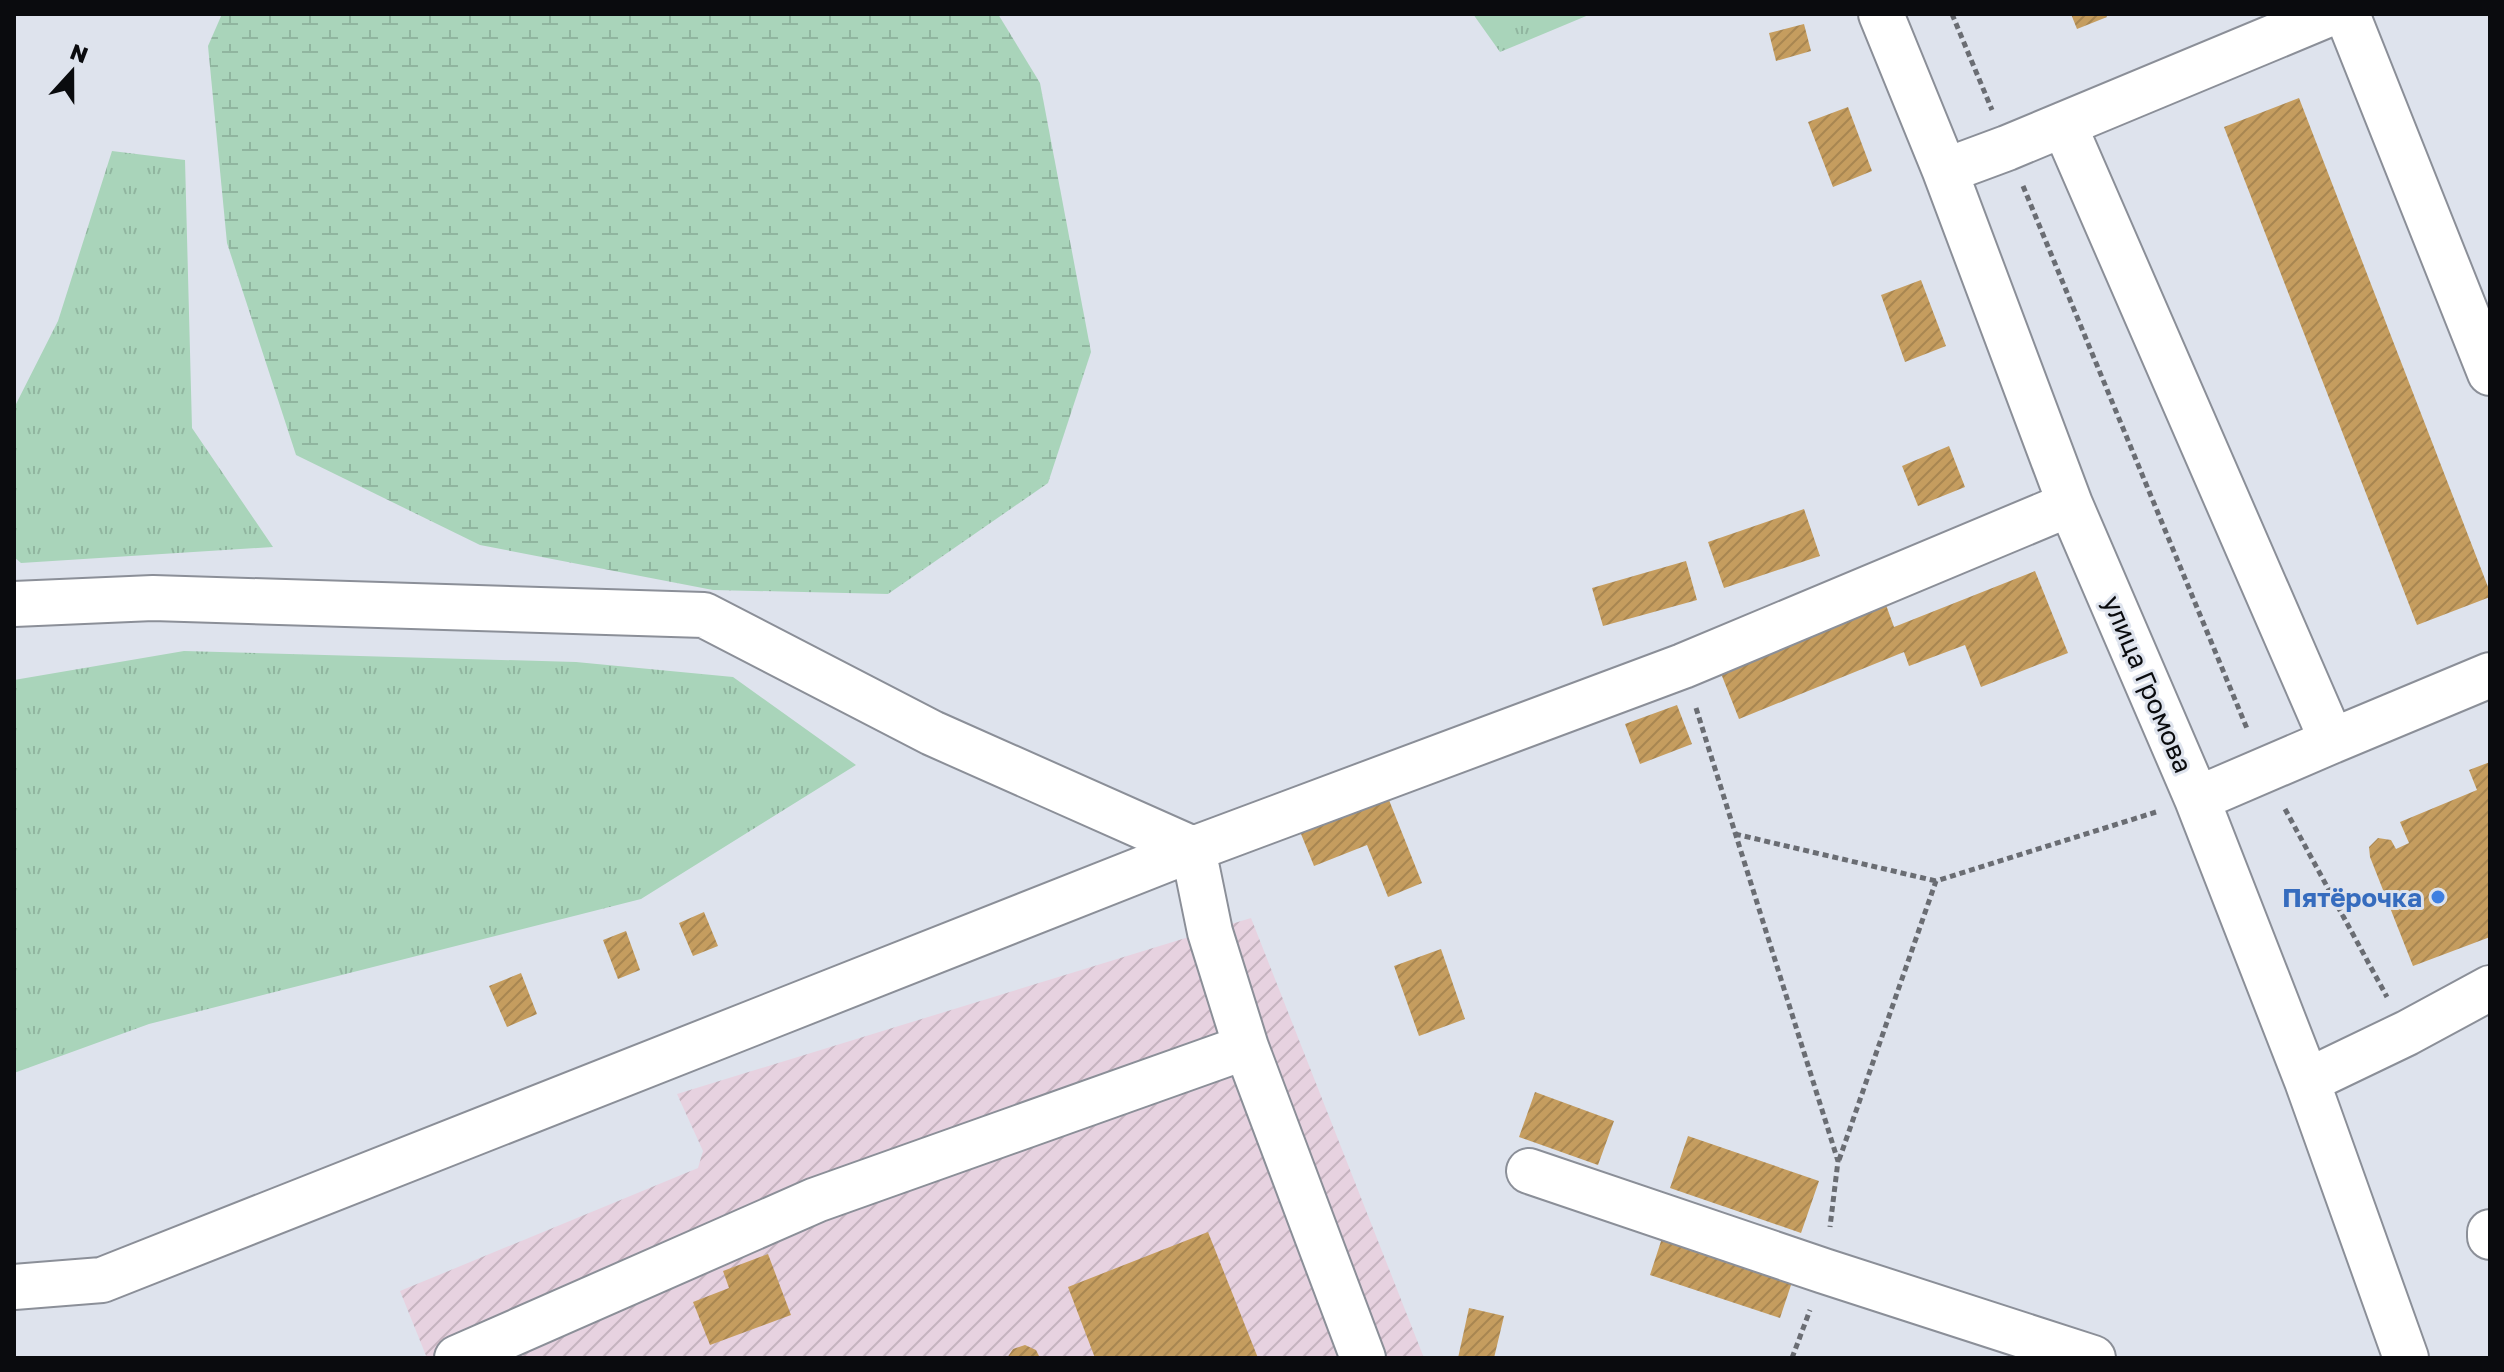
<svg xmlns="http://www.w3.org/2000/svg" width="2504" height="1372" font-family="'Golos Text',sans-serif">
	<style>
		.industrial { fill: url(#industrial-furrows) }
		.grass { fill: url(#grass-tufts) }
		.wetland { fill: url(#wetland-marsh) }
		.building { fill: url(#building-hatch) }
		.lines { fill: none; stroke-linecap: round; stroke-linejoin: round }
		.minor-casing { stroke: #8b8f98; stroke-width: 48 }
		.path { stroke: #6a6d73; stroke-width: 5; stroke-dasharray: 6 4; stroke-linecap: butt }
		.minor { stroke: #fff; stroke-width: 44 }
		.shop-dot { fill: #3f7fe0; stroke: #dee3ed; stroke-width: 3 }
		.labels { text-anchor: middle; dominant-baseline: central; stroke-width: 6; stroke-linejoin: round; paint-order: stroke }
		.street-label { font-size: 26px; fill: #0a0b0e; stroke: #dee3ed }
		.shop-label { font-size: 26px; font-weight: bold; fill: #366cbe; stroke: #dee3ed; text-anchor: end }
	</style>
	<defs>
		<pattern id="industrial-furrows" width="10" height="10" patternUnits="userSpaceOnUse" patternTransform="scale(2)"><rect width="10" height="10" fill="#e7d2e0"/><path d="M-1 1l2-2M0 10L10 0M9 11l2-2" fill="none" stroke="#c5b3bf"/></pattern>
		<pattern id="grass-tufts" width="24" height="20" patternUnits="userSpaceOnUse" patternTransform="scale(2)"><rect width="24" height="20" fill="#a9d4ba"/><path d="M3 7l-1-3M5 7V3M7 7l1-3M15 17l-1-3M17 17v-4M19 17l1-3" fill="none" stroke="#90b59f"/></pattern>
		<pattern id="wetland-marsh" width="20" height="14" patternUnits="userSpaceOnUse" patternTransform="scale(2)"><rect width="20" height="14" fill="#a9d4ba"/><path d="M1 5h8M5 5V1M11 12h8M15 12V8" fill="none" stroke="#90b59f"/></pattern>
		<pattern id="building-hatch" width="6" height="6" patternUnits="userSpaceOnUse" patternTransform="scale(2)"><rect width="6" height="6" fill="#c59d5f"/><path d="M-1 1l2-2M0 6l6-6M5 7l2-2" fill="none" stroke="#a88651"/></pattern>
	</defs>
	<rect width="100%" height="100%" fill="#dee3ed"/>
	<!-- industrial -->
	<path class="industrial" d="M1251 918 1424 1358H427L400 1291 698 1168 703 1151 677 1094Z"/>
	<!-- grass -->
	<path class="grass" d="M1473 14H1591L1500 52Z
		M112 151 185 160 192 428 273 547 21 563 14 557V408L58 321Z
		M184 651 576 662 733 677 856 765 641 899 149 1024 14 1073V680Z"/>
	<!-- wetland -->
	<path class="wetland" d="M222 14H998L1040 83 1091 352 1048 483 888 594 713 590 480 545 296 455 227 243 208 46Z"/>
	<!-- building -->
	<path class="building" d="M2071 14H2105L2107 17 2077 29Z
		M1804 24 1811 51 1776 61 1769 33Z
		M2299 98 2490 592V597L2417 625 2224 127Z
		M1848 107 1872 171 1833 187 1808 122Z
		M1921 280 1946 346 1905 362 1881 295Z
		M1949 446 1965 487 1918 506 1902 466Z
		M1804 509 1820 556 1724 588 1708 542Z
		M1686 561 1697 600 1603 626 1592 588Z
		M2035 571 2068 653 1981 687 1965 645 1909 666 1904 652 1739 719 1720 671 1886 605 1894 627Z
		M1677 705 1692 744 1640 764 1625 724Z
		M2490 762V937L2413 966 2370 857 2369 847 2378 838 2391 840 2396 849 2409 843 2400 822 2477 790 2469 770Z
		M1387 795 1422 883 1388 897 1367 845 1314 866 1299 829Z
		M704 912 718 946 693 956 679 923Z
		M626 931 640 970 618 979 603 940Z
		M1441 949 1465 1019 1419 1036 1394 966Z
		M521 973 537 1014 507 1027 489 986Z
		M1535 1092 1614 1121 1598 1165 1519 1137Z
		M1688 1136 1819 1181 1801 1233 1670 1188Z
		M1208 1232 1258 1358H1095L1068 1287Z
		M1664 1232 1794 1276 1780 1318 1650 1275Z
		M768 1254 791 1315 710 1345 693 1302 729 1288 723 1271Z
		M1469 1308 1504 1316 1494 1358H1458Z
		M1025 1345 1036 1350 1040 1358H1007L1013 1349Z"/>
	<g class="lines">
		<!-- minor casing -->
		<g class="minor-casing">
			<path id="minor" d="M1881 14 1945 171 2070 504 2197 799 2307 1081 2406 1358
				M2347 14 2490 373
				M2064 125 2332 741 2490 675
				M1945 171 2007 148 2329 14
				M14 604 153 598 704 615 932 733 1193 849 1210 932 1246 1047 1363 1358
				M2197 799 2332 741
				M2307 1081 2407 1033 2490 988
				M1529 1171 1824 1271 2093 1358
				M2490 1232V1237
				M14 1287 102 1280 1193 849 1683 666 2070 504
				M457 1358 816 1200 1246 1047"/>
		</g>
		<!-- path -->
		<path class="path" d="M1952 14 1992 110
			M2023 186 2248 731
			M1696 708 1838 1161 1830 1227
			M2285 809 2387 997
			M1735 834 1936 881
			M1839 1160 1936 881 2156 812
			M1792 1358 1810 1310"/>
		<!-- minor -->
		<use href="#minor" class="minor"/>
	</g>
	<!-- markers -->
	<circle class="shop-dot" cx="2438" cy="897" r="8"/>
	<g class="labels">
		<!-- street labels -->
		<g class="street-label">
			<text transform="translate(2148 684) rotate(67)">улица Громова</text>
		</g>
		<!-- shop labels -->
		<g class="shop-label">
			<text x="2422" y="897">Пятёрочка</text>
		</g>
	</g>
	<!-- border -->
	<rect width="2504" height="1372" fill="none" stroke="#0a0b0e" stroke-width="32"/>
	<!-- north arrow -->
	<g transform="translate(72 72) rotate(21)" stroke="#dee3ed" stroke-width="6" paint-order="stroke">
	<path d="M0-6L14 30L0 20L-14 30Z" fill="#0a0b0e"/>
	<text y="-12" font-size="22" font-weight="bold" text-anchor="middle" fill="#0a0b0e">N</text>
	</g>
</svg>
